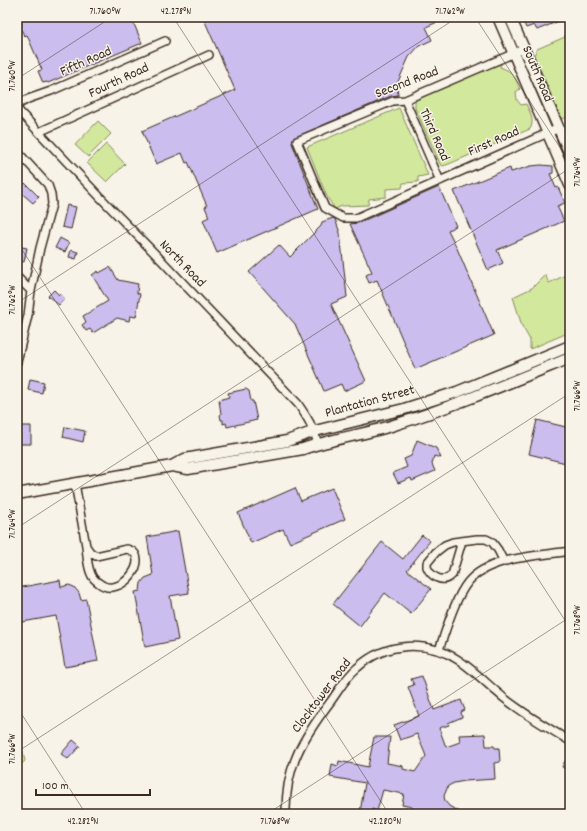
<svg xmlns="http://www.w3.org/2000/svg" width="587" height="831" font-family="Dekko,sans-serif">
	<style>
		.green { fill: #d2e89d; stroke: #86895e }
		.building { fill: #cbbdee; stroke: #3b2a1e }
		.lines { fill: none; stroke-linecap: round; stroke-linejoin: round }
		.street-casing { stroke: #3b2a1e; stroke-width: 10 }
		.secondary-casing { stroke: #3b2a1e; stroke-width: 13 }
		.street { stroke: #f7f3e8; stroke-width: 7 }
		.secondary { stroke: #f7f3e8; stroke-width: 10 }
		.ticks { fill: none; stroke: #3b2a1e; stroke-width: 1; stroke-opacity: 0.45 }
		.labels { text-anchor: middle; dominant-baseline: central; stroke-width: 3; stroke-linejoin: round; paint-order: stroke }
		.street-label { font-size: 14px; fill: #3b2a1e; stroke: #f7f3e8 }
		.neatline { fill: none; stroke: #3b2a1e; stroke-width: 1.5 }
		.ticks-label { font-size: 10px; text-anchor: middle; fill: #3b2a1e }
	</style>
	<rect width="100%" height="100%" fill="#f7f3e8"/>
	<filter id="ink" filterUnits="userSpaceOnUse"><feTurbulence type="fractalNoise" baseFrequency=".025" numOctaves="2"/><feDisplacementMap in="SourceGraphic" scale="8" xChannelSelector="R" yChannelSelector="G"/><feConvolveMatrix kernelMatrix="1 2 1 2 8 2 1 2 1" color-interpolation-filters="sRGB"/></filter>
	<g filter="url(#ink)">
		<!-- green -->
		<path class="green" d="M568 34 570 35V115L563 119 561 118 534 55 537 49 565 37V35Z
			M501 64 500 67C514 72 514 76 520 89L516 92 517 100 521 105 526 104C530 112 535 121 530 129L449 164 443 166 440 164 415 108V103L417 98 496 65Z
			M399 108 428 175 418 177V182L403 183 402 188 386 189V197L369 199 368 205 342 206 335 209 327 197 307 147Z
			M98 121 111 134 88 157 75 145Z
			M106 144 125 164 107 182 87 163Z
			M570 273V332L530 349V340L522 326 513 297 532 288 545 275 549 283Z
			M17 729 25 761 17 768Z"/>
		<!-- building -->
		<path class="building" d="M19 17H131L142 43 48 83 47 82 43 83 38 71 42 70 27 35 24 36 20 26 22 25Z
			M203 17H449L426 27 432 40 419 46 409 57 397 84 398 95 391 96 293 138 292 143 318 209 217 253 203 220 209 217 205 207 207 206 188 162 186 163 182 153 156 164 142 131 235 90Z
			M521 17H569L537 30 534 25 526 28Z
			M541 165 553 166V173L550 174 556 188 558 187 565 203 557 206 564 221 497 250 503 263 488 270 454 191 510 168 511 172 531 166Z
			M25 183 39 197 33 203 18 190Z
			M439 187 456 226 448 230 456 246 494 335 415 369 377 280 369 283 366 275 372 272 350 224 358 223Z
			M67 205 76 207 71 229 62 227Z
			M333 218 335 219 340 233 347 297 331 304 366 381 344 391 341 384 324 391 295 324 249 272 279 245 290 257 321 226 322 222Z
			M60 238 69 243 65 252 55 248Z
			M17 246 27 248 24 262 17 260Z
			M71 250 78 252 76 259 69 257Z
			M110 267 118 280 138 284 137 293 140 294 136 317 130 316 129 321 117 318 93 333 90 329 86 331 82 325 86 322 83 316 108 301 92 275 98 271 99 273Z
			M54 290 59 295 60 293 65 298 59 305 48 296Z
			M30 379 44 382 42 393 28 390Z
			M246 389 249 391 251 401H253L257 420 227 427 226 423 223 424V420H221L220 415 221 414 219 400 229 397 228 393Z
			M537 420 570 428V464L529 454Z
			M21 426H31V444H20V436L18 437V430H21Z
			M65 427 85 431 83 442 63 437Z
			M417 440 436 448 441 458 434 456 432 464 435 471 412 481 411 478 398 483 393 473 407 467 404 459 411 456Z
			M295 488 301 501 332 488 345 519 290 543 283 529 251 543 238 513Z
			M178 531 189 593 170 596 178 640 145 647 135 592 140 591 141 583 145 578 153 575 147 537Z
			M422 535 430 541 407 570 431 589 411 614 385 593 360 626 333 604 382 542 403 559Z
			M60 580 61 587 69 585 74 587 79 593 81 600 86 599 98 661 65 667 56 616 17 623V588Z
			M422 676 434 710 461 700 465 710 461 712 462 717 448 723 449 725 439 728 446 747 460 742 459 735 485 734 486 746H494L495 748H499L500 762 494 763 495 779 465 781 454 783 448 786 444 796 445 801 449 806 463 814H416L412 807 402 805 404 794 383 790 377 811 372 809 371 814 360 812 365 783 330 777 332 764 338 766 339 761 368 767 374 737H390L387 763 403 766V769L415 772 426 756 417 734 400 740 394 725 419 716 408 687 414 685 411 679Z
			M73 740 80 746 68 759 61 754Z
			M565 761 570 764V771L562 767Z"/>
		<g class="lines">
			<!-- street casing -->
			<g class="street-casing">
				<path id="street" d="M524 49 405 100 393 101 297 141 325 208 343 218H356L559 128
					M405 100 440 181
					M17 105 28 99 51 91 165 41
					M17 109 99 196 165 264 298 404C307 417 314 428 318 444
					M39 132 209 55
					M17 151 48 185 51 194 52 204 40 248 31 291 28 315 17 362
					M17 277 31 291
					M75 483 86 546 90 552 96 556 127 549C154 556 120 601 99 583 96 581 92 577 91 574 87 565 87 555 86 546
					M462 541 452 575C443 584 431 577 427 567V563L436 552 445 545 453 542 477 539H486L492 542 498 550 504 562
					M439 650C446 630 455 598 468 582 489 556 540 556 570 551
					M286 814C285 766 303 738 331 701 339 690 346 677 357 668 386 641 428 640 460 661 476 672 489 686 504 698 524 714 548 728 570 741"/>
			</g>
			<!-- secondary casing -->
			<g class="secondary-casing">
				<path id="secondary" d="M498 17 570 185
					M510 17 570 154
					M172 466 185 459 287 441 315 431 404 409 457 392 570 346
					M17 494 172 466 188 469 303 449C332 439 362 435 391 426 452 407 511 382 570 358"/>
			</g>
			<!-- street -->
			<use href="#street" class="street"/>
			<!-- secondary -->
			<use href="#secondary" class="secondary"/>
		</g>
	</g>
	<!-- ticks -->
	<path class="ticks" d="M173 17 570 628M475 17 570 163M17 79 112 17M17 242 389 814M17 303 458 17M17 528 570 168M17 707 86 814M17 752 570 393M267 814 570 617"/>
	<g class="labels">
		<!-- street labels -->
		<g class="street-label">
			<text transform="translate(86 62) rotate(-24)">Fifth Road</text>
			<text transform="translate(537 74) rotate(67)">South Road</text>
			<text transform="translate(119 81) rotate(-25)">Fourth Road</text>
			<text transform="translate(407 83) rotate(-21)">Second Road</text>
			<text transform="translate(434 135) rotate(66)">Third Road</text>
			<text transform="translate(494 142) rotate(-24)">First Road</text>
			<text transform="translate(182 264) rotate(46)">North Road</text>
			<text transform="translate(370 402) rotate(-15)">Plantation Street</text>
			<text transform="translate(322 696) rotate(-53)">Clocktower Road</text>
		</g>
	</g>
	<!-- margin -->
	<rect width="587" height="831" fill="none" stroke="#f7f3e8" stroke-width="44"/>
	<!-- scale -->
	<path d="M36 789v6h114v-6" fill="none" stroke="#3b2a1e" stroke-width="2"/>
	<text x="42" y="789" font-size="12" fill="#3b2a1e" stroke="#f7f3e8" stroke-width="3" paint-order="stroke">100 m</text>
	<rect x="22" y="22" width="543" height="787" class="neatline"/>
	<g class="ticks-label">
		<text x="105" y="14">71.760°W</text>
		<text x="176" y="14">42.278°N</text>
		<text x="450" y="14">71.762°W</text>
		<text transform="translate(11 76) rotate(-90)" y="4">71.760°W</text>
		<text transform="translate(576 172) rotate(-90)" y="4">71.764°W</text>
		<text transform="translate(11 300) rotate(-90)" y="4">71.762°W</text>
		<text transform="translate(576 396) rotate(-90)" y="4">71.766°W</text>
		<text transform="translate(11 524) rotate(-90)" y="4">71.764°W</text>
		<text transform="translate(576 620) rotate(-90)" y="4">71.768°W</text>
		<text transform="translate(11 749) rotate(-90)" y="4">71.766°W</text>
		<text x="83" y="824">42.282°N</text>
		<text x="275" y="824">71.768°W</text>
		<text x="385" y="824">42.280°N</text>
	</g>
</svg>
